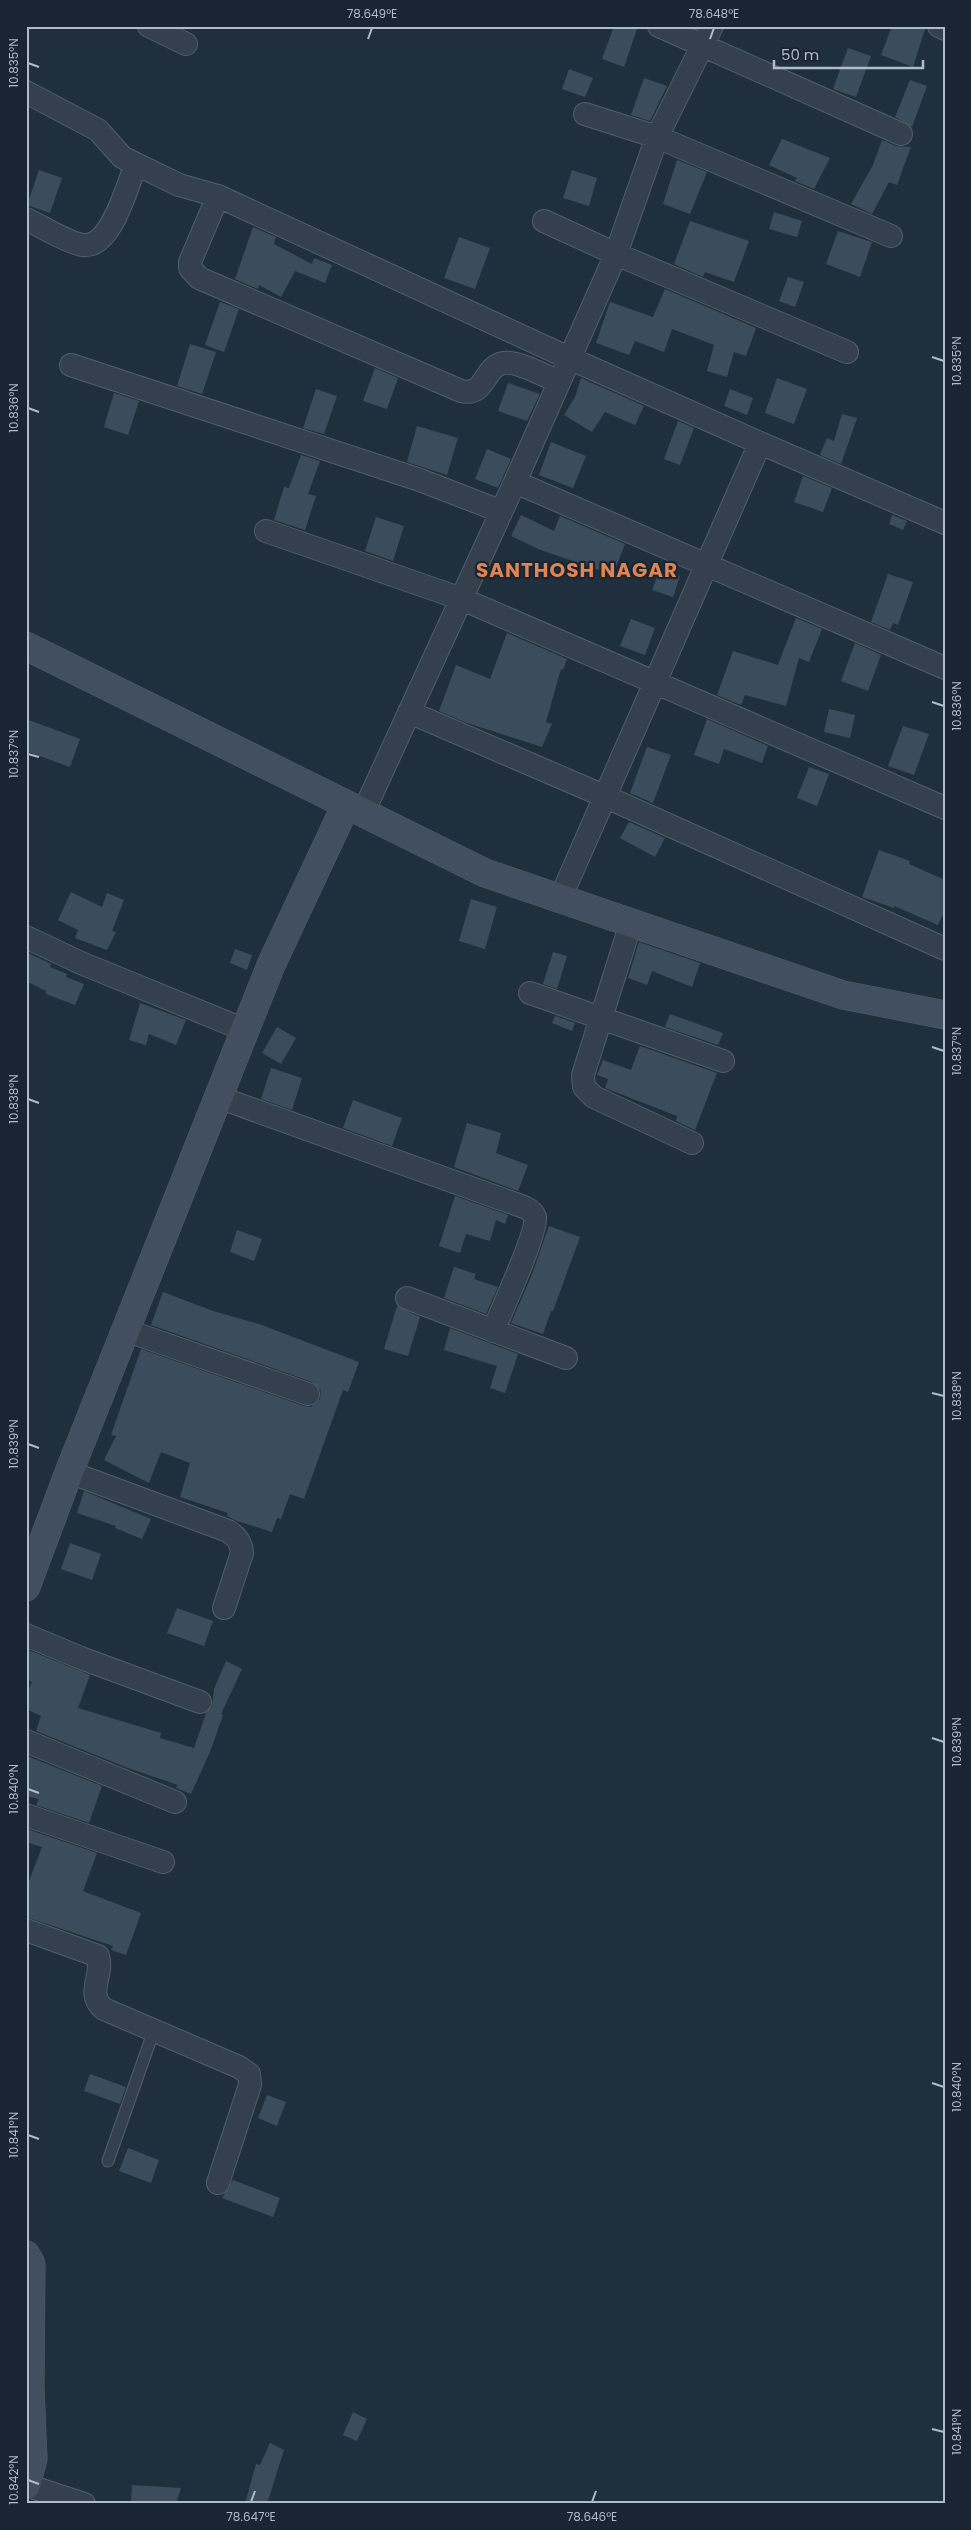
<svg xmlns="http://www.w3.org/2000/svg" width="971" height="2530" font-family="Poppins,sans-serif">
	<style>
		.building { fill: #3b4d5d }
		.lines { fill: none; stroke-linecap: round; stroke-linejoin: round }
		.lane-casing { stroke: #525e6b; stroke-width: 13 }
		.street-casing { stroke: #525e6b; stroke-width: 24 }
		.secondary-casing { stroke: #525e6b; stroke-width: 29 }
		.lane { stroke: #34404d; stroke-width: 11 }
		.street { stroke: #34404d; stroke-width: 22 }
		.secondary { stroke: #414f60; stroke-width: 28 }
		.ticks { fill: none; stroke: #afbbc9; stroke-width: 2 }
		.labels { text-anchor: middle; dominant-baseline: central; stroke-width: 4.5; stroke-linejoin: round; paint-order: stroke }
		.district-label { font-size: 20px; font-weight: bold; letter-spacing: 1px; fill: #df8553; stroke: #192532 }
		.neatline { fill: none; stroke: #afbbc9; stroke-width: 2 }
		.ticks-label { font-size: 12px; text-anchor: middle; fill: #afbbc9 }
	</style>
	<rect width="100%" height="100%" fill="#202f3d"/>
	<!-- building -->
	<path class="building" d="M614 26H638L624 67 602 59Z
		M892 26H926L913 67 881 55Z
		M848 48 871 56 856 97 833 89Z
		M569 69 593 78 585 97 562 89Z
		M644 78 667 86 650 121 631 115Z
		M910 80 927 86 912 127 895 117Z
		M782 139 830 158 814 189 795 181 797 178 769 165Z
		M882 140 896 146 911 147 897 185 889 182 872 214 851 204 873 165Z
		M677 160 707 172 690 214 663 204Z
		M39 170 62 178 50 213 27 205Z
		M572 170 597 178 589 206 563 198Z
		M774 212 802 221 797 237 769 229Z
		M690 221 749 241 734 282 705 272 703 277 674 264Z
		M253 227 276 237 274 244 312 264 314 258 332 265 325 283 295 271 281 297 259 285 258 289 235 279Z
		M838 231 872 242 860 277 826 264Z
		M459 237 490 248 475 289 444 278Z
		M788 277 804 282 795 307 779 301Z
		M665 289 756 328 746 356 734 352 727 377 707 371 714 345 672 329 664 352 635 341 629 355 596 343 610 302 653 317Z
		M220 302 239 309 224 352 205 345Z
		M190 344 216 352 202 394 177 386Z
		M375 368 398 378 387 409 363 401Z
		M581 378 644 406 635 425 605 412 592 432 564 415 575 397Z
		M777 378 807 389 794 424 765 413Z
		M508 383 540 394 527 421 498 411Z
		M316 389 337 396 324 434 303 428Z
		M730 389 753 398 747 415 724 406Z
		M114 393 139 401 128 435 104 427Z
		M842 414 857 418 841 464 820 455 827 438 834 441Z
		M678 421 694 428 680 465 664 459Z
		M417 426 458 438 447 475 407 462Z
		M551 442 586 456 573 488 539 475Z
		M487 449 511 459 498 488 475 479Z
		M301 455 320 461 308 494 316 496 305 530 274 520 284 487 289 488Z
		M803 476 832 488 823 512 794 502Z
		M521 515 554 531 560 516 625 544 613 575 538 549 511 536Z
		M892 515 907 521 903 530 889 524Z
		M376 517 404 526 393 561 365 551Z
		M660 569 680 576 673 597 652 590Z
		M888 574 913 582 898 625 893 623 890 630 871 622Z
		M796 618 822 629 809 662 799 658 786 706 745 695 741 705 717 695 733 651 778 665Z
		M631 619 655 628 645 655 620 646Z
		M507 633 567 659 563 670 561 669 546 722 552 724 542 747 467 723 439 711 456 665 490 679Z
		M855 643 881 655 868 691 841 681Z
		M829 709 855 715 850 738 824 732Z
		M26 719 80 739 70 767 26 751Z
		M707 719 768 746 762 763 724 749 719 764 694 755Z
		M903 726 929 734 914 775 888 766Z
		M647 747 671 755 653 803 630 793Z
		M809 767 829 774 817 806 797 798Z
		M629 822 665 838 655 857 620 838Z
		M879 850 910 861 909 864 945 880V910L938 925 894 906V908L862 897Z
		M71 892 102 907 107 893 124 900 112 931 116 932 107 950 75 938 78 930 58 920Z
		M471 899 497 907 485 949 459 941Z
		M639 942 700 963 692 987 652 971 647 985 628 978Z
		M235 949 252 955 247 970 230 963Z
		M26 952 51 964 50 967 67 974 66 977 84 984 75 1005 46 994V991L26 981Z
		M553 952 567 956 557 989 543 984Z
		M140 1003 186 1020 176 1045 149 1034 146 1045 129 1040Z
		M670 1014 723 1033 718 1045 665 1027Z
		M555 1016 575 1023 572 1031 552 1023Z
		M277 1027 296 1038 281 1064 262 1053Z
		M640 1046 717 1073 695 1130 676 1121 677 1116 605 1088 608 1079 597 1075 603 1060 631 1070Z
		M271 1068 302 1078 292 1110 261 1099Z
		M353 1100 402 1118 392 1146 343 1128Z
		M467 1123 501 1133 496 1153 528 1165 518 1191 454 1167Z
		M455 1196 508 1215 505 1224 496 1220 490 1241 466 1234 460 1253 439 1246Z
		M549 1226 580 1237 553 1311H551L543 1334 511 1323 531 1277Z
		M237 1230 262 1239 254 1261 230 1252Z
		M454 1267 476 1274 474 1279 498 1287 486 1314 444 1298Z
		M163 1292 213 1311 259 1324 359 1362 348 1392 343 1390 304 1499 290 1494 281 1519 277 1518 272 1532 237 1521 227 1516 228 1513 180 1497 190 1463 161 1452 149 1483 104 1460 116 1436 111 1435 141 1349 304 1406 311 1407 320 1399 321 1391 312 1382 151 1325Z
		M397 1306 420 1317 408 1356 384 1349Z
		M450 1328 518 1354 505 1393 490 1388 497 1366 444 1350Z
		M84 1491 151 1519 142 1539 115 1528 116 1526 77 1513Z
		M70 1543 101 1554 92 1580 61 1569Z
		M177 1608 213 1621 204 1646 167 1633Z
		M26 1649 90 1675 78 1708 161 1733 160 1738 194 1748 206 1713 212 1706 214 1689 226 1661 242 1669 221 1714 223 1715 210 1752 191 1794 176 1788 178 1785 128 1768 36 1731 41 1716 26 1709V1694L32 1682 26 1679Z
		M27 1756 102 1786 89 1823 36 1805 39 1799 26 1796Z
		M27 1829 97 1853 83 1891 141 1913 126 1955 111 1950 113 1946 26 1917V1889L42 1847 26 1842Z
		M90 2074 126 2087 120 2104 84 2091Z
		M267 2095 286 2102 277 2126 258 2118Z
		M128 2148 159 2160 151 2183 119 2171Z
		M233 2180 280 2198 273 2217 222 2198Z
		M353 2412 367 2419 357 2441 343 2435Z
		M270 2443 284 2450 267 2504H245L256 2464 260 2465Z
		M132 2485 181 2488 176 2504H166L131 2501Z"/>
	<g class="lines">
		<!-- lane casing -->
		<g class="lane-casing">
			<path id="lane" d="M108 2161 154 2030"/>
		</g>
		<!-- street casing -->
		<g class="street-casing">
			<path id="street" d="M149 26 186 44
				M659 26 901 134
				M939 26 945 29
				M26 92 98 130 122 157 136 164 179 185 218 196 569 358 760 443 560 899
				M585 114 657 137 891 236
				M218 196 190 262V268L199 278 461 391C486 397 483 367 503 363 517 360 545 376 559 382
				M26 219C43 227 64 241 82 245 111 250 127 186 136 164
				M544 221 616 254 847 352
				M71 365 420 480 500 511
				M760 443 945 523
				M515 482 945 668
				M266 531 462 599 945 808
				M409 712 604 796 945 949
				M363 813 515 482 616 254 657 137 712 26
				M631 923 583 1075 584 1087 594 1097 692 1143
				M26 937 81 963 245 1030
				M530 993 723 1061
				M218 1097 524 1207C528 1209 533 1211 535 1217 538 1231 501 1312 493 1331
				M407 1298 566 1358
				M125 1330 308 1394
				M69 1472 228 1531C237 1537 241 1542 242 1553L224 1608
				M26 1635 81 1658 200 1702
				M26 1741 175 1802
				M26 1815 163 1862
				M26 1930 98 1956C104 1975 85 1994 104 2009L239 2067 249 2074 250 2085 218 2183
				M26 2485 84 2504"/>
		</g>
		<!-- secondary casing -->
		<g class="secondary-casing">
			<path id="secondary" d="M26 646 485 873 843 995 945 1015
				M26 1587 69 1472 271 965 346 805
				M26 2255 31 2264 30 2387 33 2459 26 2485"/>
		</g>
		<!-- lane -->
		<use href="#lane" class="lane"/>
		<!-- street -->
		<use href="#street" class="street"/>
		<!-- secondary -->
		<use href="#secondary" class="secondary"/>
	</g>
	<!-- ticks -->
	<path class="ticks" d="M368 39 372 28M710 39 714 28M28 63 39 67M932 357 944 361M28 408 39 412M932 702 944 706M28 754 39 757M932 1047 944 1051M28 1099 39 1103M932 1393 944 1396M28 1444 39 1448M932 1738 944 1742M28 1789 39 1793M932 2083 944 2087M28 2135 39 2139M932 2429 944 2432M28 2480 39 2484M251 2502 255 2491M592 2502 596 2491"/>
	<g class="labels">
		<!-- district labels -->
		<g class="district-label">
			<text x="577" y="570">SANTHOSH NAGAR</text>
		</g>
	</g>
	<!-- border -->
	<rect width="971" height="2530" fill="none" stroke="#192532" stroke-width="55"/>
	<!-- scale -->
	<path d="M774 60v8h149v-8" fill="none" stroke="#afbbc9" stroke-width="2.5"/>
	<text x="781" y="60" font-size="15" fill="#afbbc9" stroke="#192532" stroke-width="4" paint-order="stroke">50 m</text>
	<rect x="28" y="28" width="916" height="2474" class="neatline"/>
	<g class="ticks-label">
		<text x="372" y="18">78.649°E</text>
		<text x="714" y="18">78.648°E</text>
		<text transform="translate(14 63) rotate(-90)" y="4">10.835°N</text>
		<text transform="translate(957 361) rotate(-90)" y="4">10.835°N</text>
		<text transform="translate(14 408) rotate(-90)" y="4">10.836°N</text>
		<text transform="translate(957 706) rotate(-90)" y="4">10.836°N</text>
		<text transform="translate(14 754) rotate(-90)" y="4">10.837°N</text>
		<text transform="translate(957 1051) rotate(-90)" y="4">10.837°N</text>
		<text transform="translate(14 1099) rotate(-90)" y="4">10.838°N</text>
		<text transform="translate(957 1396) rotate(-90)" y="4">10.838°N</text>
		<text transform="translate(14 1444) rotate(-90)" y="4">10.839°N</text>
		<text transform="translate(957 1742) rotate(-90)" y="4">10.839°N</text>
		<text transform="translate(14 1789) rotate(-90)" y="4">10.840°N</text>
		<text transform="translate(957 2087) rotate(-90)" y="4">10.840°N</text>
		<text transform="translate(14 2135) rotate(-90)" y="4">10.841°N</text>
		<text transform="translate(957 2432) rotate(-90)" y="4">10.841°N</text>
		<text transform="translate(14 2480) rotate(-90)" y="4">10.842°N</text>
		<text x="251" y="2521">78.647°E</text>
		<text x="592" y="2521">78.646°E</text>
	</g>
</svg>
